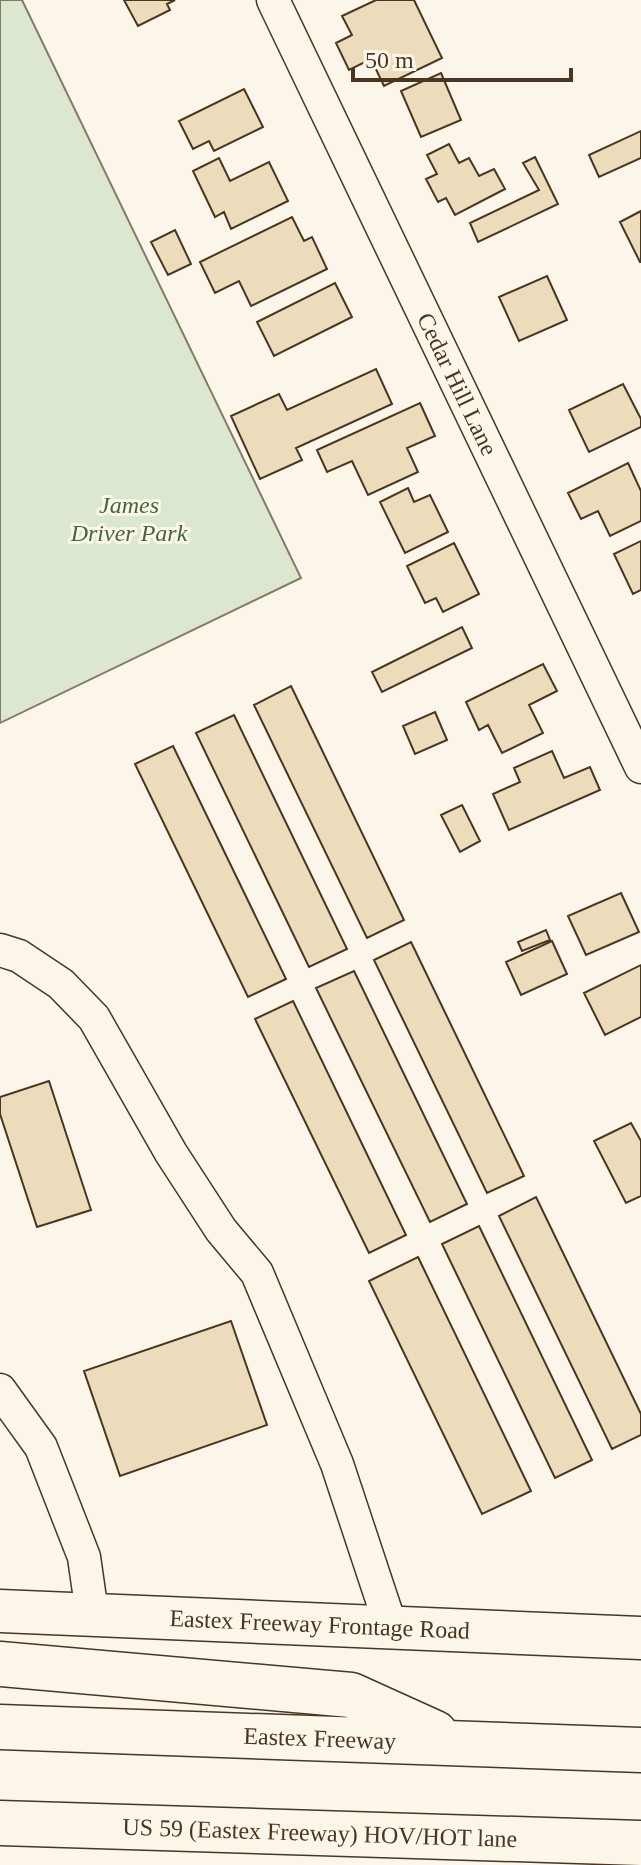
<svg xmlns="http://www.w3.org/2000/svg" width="641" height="1865" font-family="Georgia,serif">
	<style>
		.green { fill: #dce7d0; stroke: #887966; stroke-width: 2 }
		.building { fill: #ecdcbc; stroke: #4a3520; stroke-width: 2 }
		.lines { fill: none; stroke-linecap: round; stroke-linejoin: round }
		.minor-casing { stroke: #4a3520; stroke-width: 35 }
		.major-casing { stroke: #4a3520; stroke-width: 45 }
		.highway-casing { stroke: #4a3520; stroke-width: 47 }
		.minor { stroke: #fbf6e9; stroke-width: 32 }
		.major { stroke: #fbf6e9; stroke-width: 42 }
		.highway { stroke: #fbf6e9; stroke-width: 44 }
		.labels { text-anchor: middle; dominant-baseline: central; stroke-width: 6; stroke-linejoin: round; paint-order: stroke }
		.street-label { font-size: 24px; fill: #4a3520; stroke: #fbf6e9 }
		.park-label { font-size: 24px; font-style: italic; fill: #436837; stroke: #fbf6e9 }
	</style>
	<rect width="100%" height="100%" fill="#fbf6e9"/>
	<!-- green -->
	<path class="green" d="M0 0H22L301 578 0 723Z"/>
	<!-- building -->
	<path class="building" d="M124 0H175L167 4 170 10 138 26Z
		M376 0H414L442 58 384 86 371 59 349 70 336 43 352 35 342 16Z
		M441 73 461 120 421 137 401 91Z
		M244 89 263 127 214 151 209 141 193 149 179 121Z
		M641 131V158L599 177 589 155Z
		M449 144 459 163 469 158 479 176 494 169 505 189 455 215 446 198 438 202 426 179 437 174 427 155Z
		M535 157 558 204 478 242 470 223 539 190 523 163Z
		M219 158 230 181 269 162 288 201 231 229 224 212 215 217 193 171Z
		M641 211V262H640L620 222Z
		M292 217 304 241 312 237 327 269 251 306 239 281 215 293 200 262Z
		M175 230 191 264 168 275 151 242Z
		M547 276 567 320 519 341 499 297Z
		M335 283 352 317 274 356 257 322Z
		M376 369 392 404 296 448 302 460 260 479 231 416 279 394 287 410Z
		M623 384 641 419V427L589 452 569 410Z
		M420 403 435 436 407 448 418 472 368 495 352 461 327 472 317 450Z
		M628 463 641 491V521L610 536 598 511 581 519 568 493Z
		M408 488 414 502 430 495 448 532 405 553 380 502Z
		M641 541V590L633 594 614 554Z
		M454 543 479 594 443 612 436 598 425 603 407 566Z
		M462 627 472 648 382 692 372 672Z
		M543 664 557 691 529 705 543 733 502 753 488 725 479 730 466 702Z
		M291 686 404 920 367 938 254 705Z
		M435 712 447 740 415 754 403 726Z
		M234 715 347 949 309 967 196 733Z
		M173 746 286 979 248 997 135 764Z
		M552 751 564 778 590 767 600 790 509 830 493 794 520 782 514 768Z
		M462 805 480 841 460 852 441 815Z
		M621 893 639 932 586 955 568 916Z
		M546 930 550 940 522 951 518 942Z
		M552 941 567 974 521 995 506 962Z
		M411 942 524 1176 487 1193 374 960Z
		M641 965V1017L605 1035 584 993Z
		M354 971 467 1204 430 1222 316 988Z
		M293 1001 406 1235 369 1253 255 1019Z
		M49 1081 91 1210 37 1227 0 1114V1097Z
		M631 1123 641 1141V1196L626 1203 594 1141Z
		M536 1197 641 1414V1435L612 1449 499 1216Z
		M479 1226 592 1460 555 1478 442 1244Z
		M418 1257 531 1491 482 1514 369 1281Z
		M231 1321 267 1425 120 1476 84 1371Z"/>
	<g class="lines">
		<!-- minor casing -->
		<g class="minor-casing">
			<g id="minor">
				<path id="s1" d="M273 0 641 767"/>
				<path d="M0 950 19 956 61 984 94 1018 171 1153 221 1230 257 1273 337 1464 391 1627"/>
				<path d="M0 1390 41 1447 84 1557 92 1613"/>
			</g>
		</g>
		<!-- major casing -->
		<g class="major-casing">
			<g id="major">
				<path id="s2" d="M0 1611 641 1638"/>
			</g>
		</g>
		<!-- highway casing -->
		<g class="highway-casing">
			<g id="highway">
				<path d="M0 1664 351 1695 435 1733"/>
				<path id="s3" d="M0 1727 641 1750"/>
				<path id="s4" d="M0 1823 641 1843"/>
			</g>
		</g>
		<!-- minor -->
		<use href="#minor" class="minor"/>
		<!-- major -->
		<use href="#major" class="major"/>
		<!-- highway -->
		<use href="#highway" class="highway"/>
	</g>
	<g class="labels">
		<!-- street labels -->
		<g class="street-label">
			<text stroke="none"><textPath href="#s1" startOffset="426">Cedar Hill Lane</textPath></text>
			<text stroke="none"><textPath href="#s2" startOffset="320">Eastex Freeway Frontage Road</textPath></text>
			<text stroke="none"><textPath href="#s3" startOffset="320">Eastex Freeway</textPath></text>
			<text stroke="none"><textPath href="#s4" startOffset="320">US 59 (Eastex Freeway) HOV/HOT lane</textPath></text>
		</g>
		<!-- park labels -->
		<g class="park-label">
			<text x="129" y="505">James<tspan x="129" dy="28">Driver Park</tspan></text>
		</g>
	</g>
	<!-- scale -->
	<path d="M353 68v12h218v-12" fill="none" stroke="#4a3520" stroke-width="4"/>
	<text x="365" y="68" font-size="24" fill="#4a3520" stroke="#fbf6e9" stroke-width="6" paint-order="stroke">50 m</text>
</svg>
